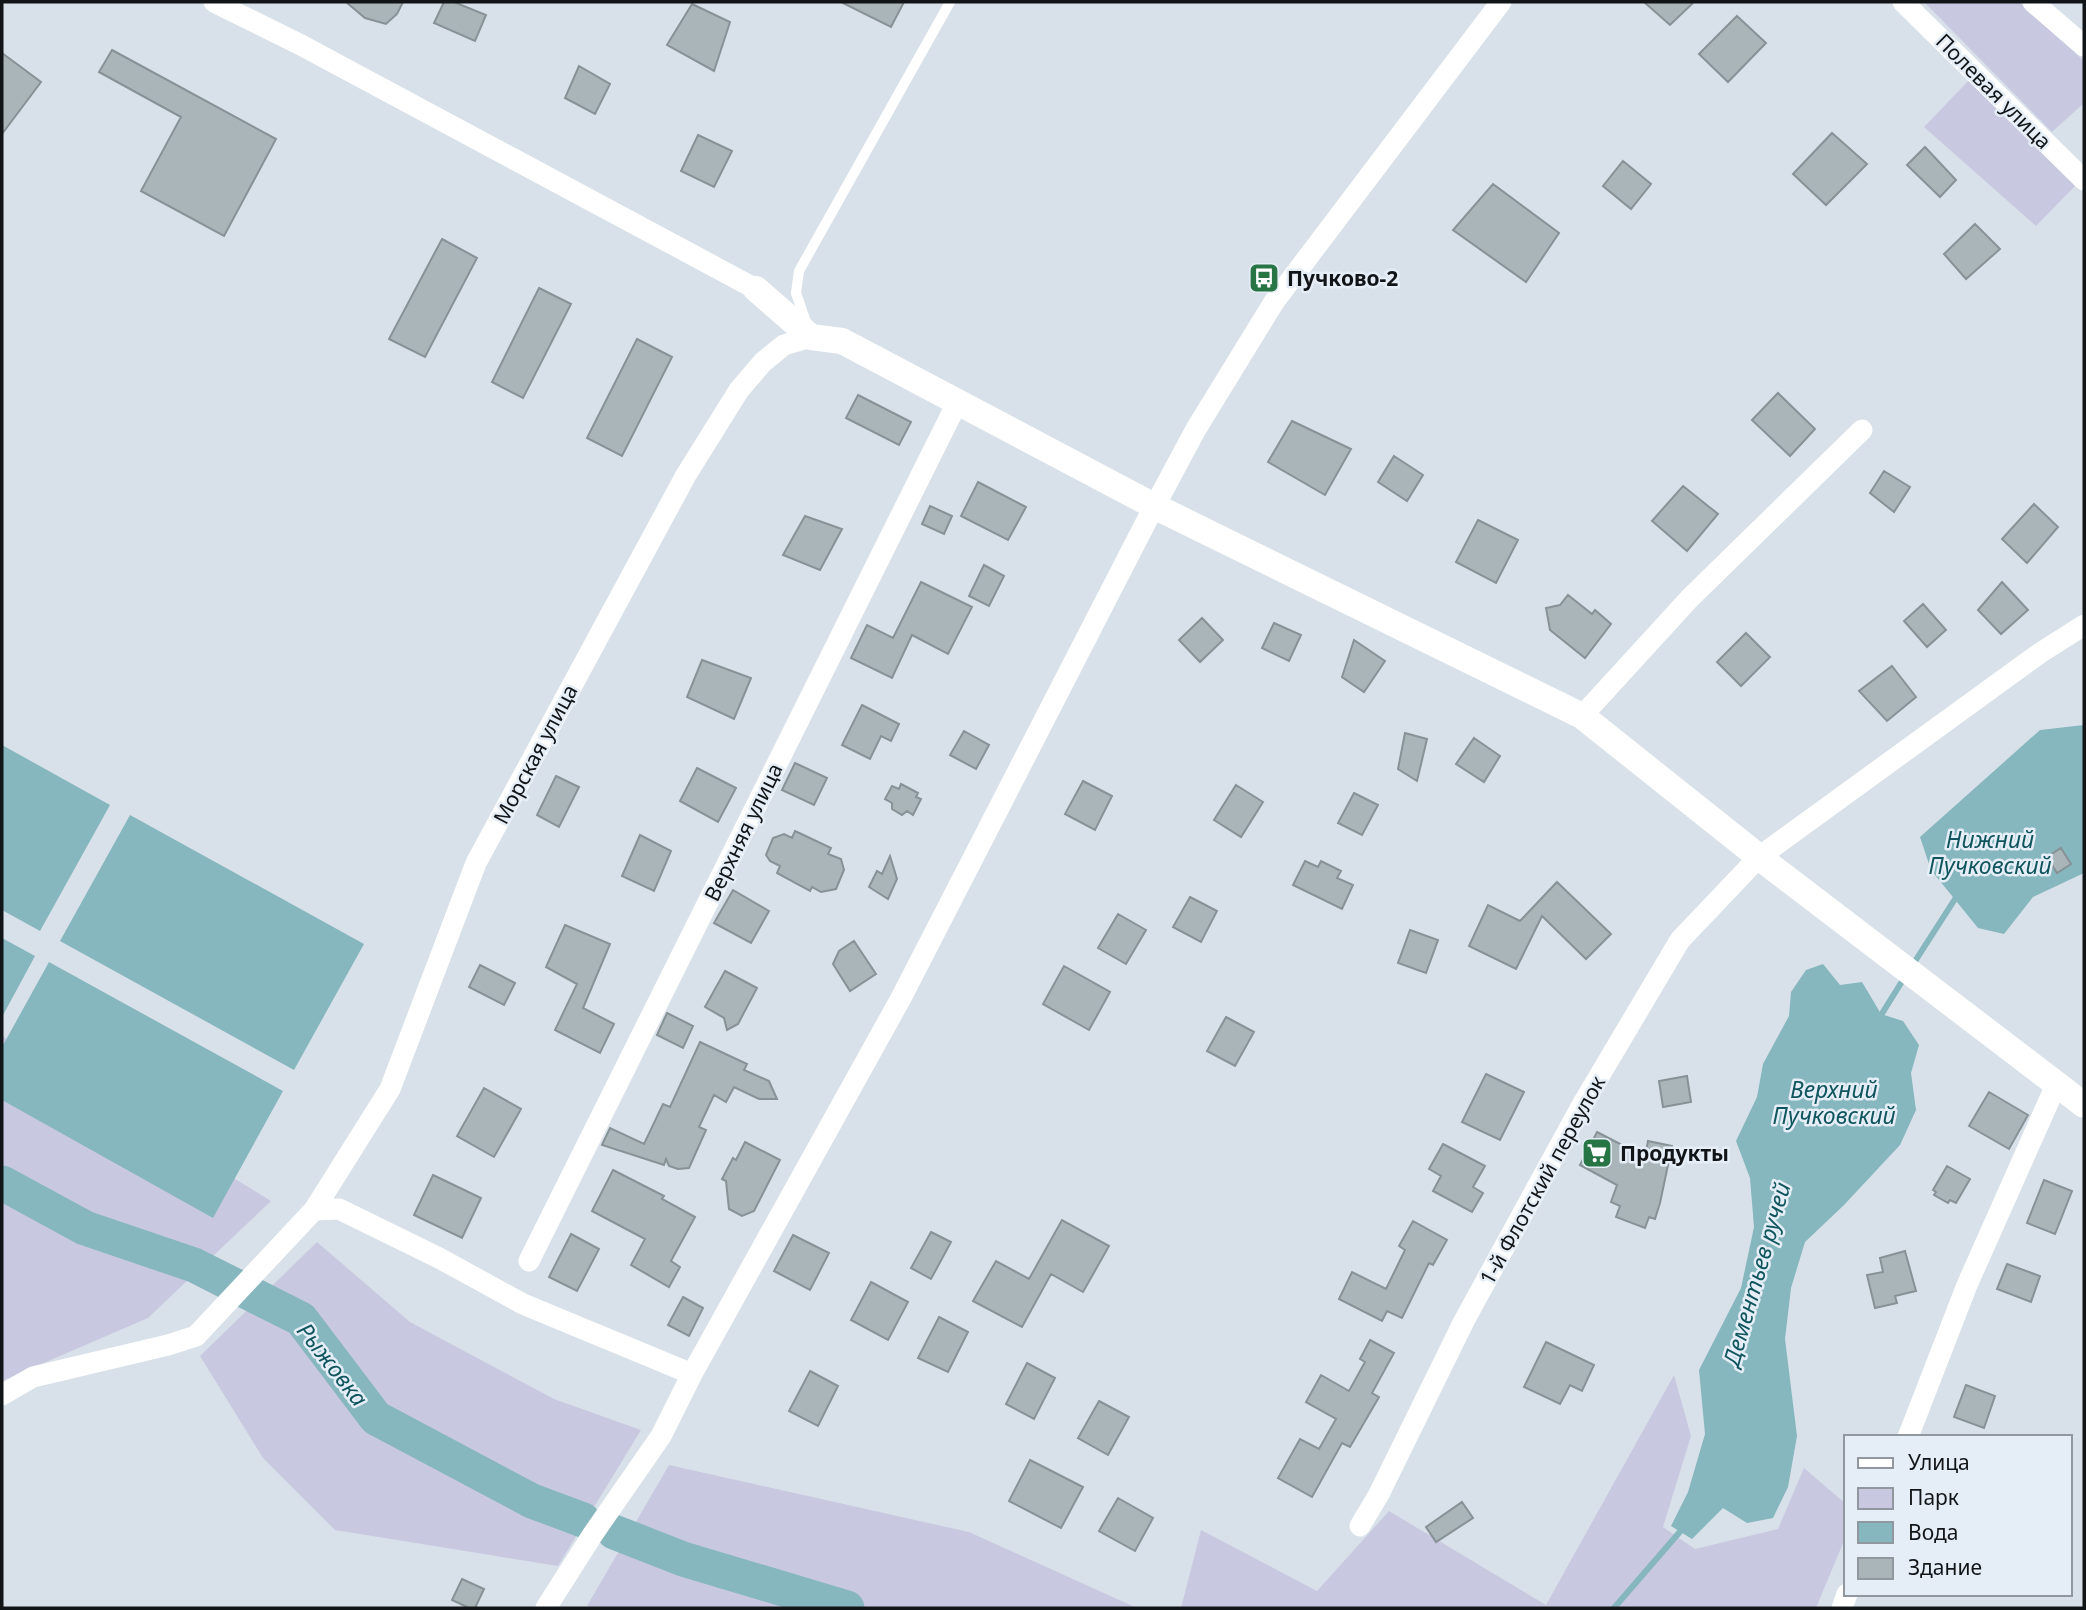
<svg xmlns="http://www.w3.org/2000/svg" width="2086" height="1610" font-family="'Noto Sans',sans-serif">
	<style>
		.green { fill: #c8c9e0 }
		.water { fill: #86b6be }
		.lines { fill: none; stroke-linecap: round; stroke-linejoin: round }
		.stream { stroke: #86b6be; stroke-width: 6 }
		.river { stroke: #86b6be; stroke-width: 35 }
		.building { fill: #aab5ba; stroke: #879297; stroke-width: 2 }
		.service { stroke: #fff; stroke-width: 10 }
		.minor { stroke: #fff; stroke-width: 21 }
		.tertiary { stroke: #fff; stroke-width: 26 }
		.labels { text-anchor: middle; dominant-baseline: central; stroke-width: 5; stroke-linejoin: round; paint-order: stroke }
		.street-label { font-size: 21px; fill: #121518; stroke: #e5eef7 }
		.poi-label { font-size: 21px; font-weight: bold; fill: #121518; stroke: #e5eef7; text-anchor: start }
		.water-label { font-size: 23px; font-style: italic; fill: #10555e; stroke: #e5eef7 }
	</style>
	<rect width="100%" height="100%" fill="#d8e1e9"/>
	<!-- green -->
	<path class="green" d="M1924 2H2019L2084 61V103L2052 132Z
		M1972 77 2077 184 2036 226 1924 127Z
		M2 1036 271 1201 148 1318 2 1381Z
		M317 1242 410 1322 554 1399 641 1430 558 1566 335 1530 263 1458 200 1356Z
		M1674 1375 1691 1436 1663 1527 1695 1549 1778 1529 1804 1468 1846 1504V1536L1816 1608H1181L1201 1530 1317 1591 1389 1511 1546 1605Z
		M669 1465 969 1532 1137 1608H594L587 1606Z"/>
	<!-- water -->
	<path class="water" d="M2084 725V873L2033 897 2004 934 1978 928 1931 870 1920 837 2040 730Z
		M2 745 110 805 40 931 2 910Z
		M130 815 364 944 294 1070 60 941Z
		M2 938 35 956 2 1017Z
		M49 962 283 1091 213 1218 2 1100V1047Z
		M1823 964 1840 985 1862 982 1881 1014 1903 1021 1919 1045 1911 1073 1916 1110 1900 1145 1844 1205 1805 1242 1791 1288 1785 1339 1797 1436 1788 1487 1773 1518 1747 1523 1723 1508 1692 1539 1671 1526 1688 1492 1705 1434 1699 1370 1741 1288 1754 1227 1750 1178 1736 1141 1757 1097 1763 1064 1789 1016 1791 992 1806 970Z"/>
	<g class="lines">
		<!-- stream -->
		<path class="stream" d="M1912 966 1955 899 1961 895
			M1878 1020 1906 975
			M1614 1608 1684 1527"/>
		<!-- river -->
		<path class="river" d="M2 1183 85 1228 194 1265 301 1319 376 1418 532 1501 583 1520
			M614 1532 683 1559 847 1608"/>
	</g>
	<!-- building -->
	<path class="building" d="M346 2H403L397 14 386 24 365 18Z
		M444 2H454L486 15 475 41 434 23Z
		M841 2H904L891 27Z
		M1644 2H1694L1670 25Z
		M692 4 730 22 714 71 667 45Z
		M1737 16 1766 43 1728 82 1699 54Z
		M112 50 276 139 224 236 141 191 181 117 99 72Z
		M2 53 41 82 2 134Z
		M579 66 610 84 595 114 565 98Z
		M1832 133 1867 164 1826 205 1793 174Z
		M698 135 732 151 714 187 681 171Z
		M1925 147 1956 180 1940 197 1907 165Z
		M1623 161 1651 184 1631 209 1603 186Z
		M1493 184 1559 233 1526 282 1453 230Z
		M1975 224 2000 249 1966 279 1944 254Z
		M442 239 477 258 425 357 389 339Z
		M539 288 571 304 523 398 492 382Z
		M637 339 672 357 622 456 587 438Z
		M1778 393 1815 429 1790 456 1752 420Z
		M858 395 911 422 899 445 846 418Z
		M1292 421 1351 449 1325 495 1268 462Z
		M1394 456 1423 475 1407 501 1378 482Z
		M1884 471 1910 487 1894 512 1870 493Z
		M978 482 1026 507 1008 540 961 516Z
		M1683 486 1718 514 1687 551 1652 521Z
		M2034 504 2058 527 2027 563 2002 539Z
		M930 506 952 516 944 534 922 524Z
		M805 516 842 529 820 570 783 555Z
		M1478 520 1518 540 1496 583 1456 562Z
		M984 565 1004 576 989 606 969 596Z
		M921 582 972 607 948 654 912 635 892 678 851 658 867 625 893 638Z
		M2002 582 2028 610 2001 634 1978 610Z
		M1568 595 1592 614 1595 610 1611 624 1585 658 1550 630 1546 608 1560 605Z
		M1923 604 1946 630 1927 647 1904 621Z
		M1202 618 1223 640 1200 662 1179 640Z
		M1274 623 1301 635 1289 661 1262 648Z
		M1746 633 1770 657 1741 686 1717 662Z
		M1354 640 1385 661 1364 692 1342 677Z
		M702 660 751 678 734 719 687 697Z
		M1892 666 1916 697 1887 721 1859 691Z
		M862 705 899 724 891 741 881 736 870 759 842 745Z
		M964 731 989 745 976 769 950 755Z
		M1405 733 1427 739 1417 781 1398 769Z
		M1474 738 1500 756 1484 782 1456 764Z
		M795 763 827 778 814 805 782 790Z
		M697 768 736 788 718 822 680 801Z
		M556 776 579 787 559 827 537 815Z
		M1083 781 1112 796 1095 830 1065 814Z
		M901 784 918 793 916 797 921 799 913 815 907 811 902 815 892 809V803L885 799 892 786 899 789Z
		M1236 785 1263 802 1241 837 1214 820Z
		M1354 793 1378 805 1362 835 1338 823Z
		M795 831 831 848 828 854 841 859 844 870 836 889 821 892 812 887 810 891 777 873 780 866 770 861 766 855 773 838 784 834 792 838Z
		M640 835 671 851 654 891 622 876Z
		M2061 848 2071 864 2057 873 2047 857Z
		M890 856 897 879 888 899 869 887 877 871 882 874Z
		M1305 861 1318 867 1321 861 1341 871 1337 878 1353 885 1342 909 1293 885Z
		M1557 882 1611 934 1586 959 1542 916 1516 969 1469 946 1488 905 1520 921Z
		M733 890 769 911 751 943 714 923Z
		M1190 897 1217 911 1201 942 1173 927Z
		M1118 914 1146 930 1126 964 1098 948Z
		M565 925 610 944 583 1008 614 1024 600 1053 555 1030 577 984 546 967Z
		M1410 930 1438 940 1426 973 1398 963Z
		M854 941 876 974 850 991 833 964 839 951Z
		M480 965 515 983 504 1005 469 987Z
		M1064 966 1110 992 1089 1030 1043 1004Z
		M725 971 757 988 738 1024 727 1030 724 1018 705 1007Z
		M667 1013 693 1026 683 1048 657 1035Z
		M1226 1017 1254 1032 1235 1066 1207 1051Z
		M700 1042 747 1064 744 1070 769 1081 777 1099H759L734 1087 726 1102 714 1095 699 1127 706 1130 689 1168 678 1169 669 1166 666 1159 664 1165 602 1145 610 1128 644 1144 663 1104 670 1107Z
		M1486 1074 1524 1092 1500 1140 1462 1122Z
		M1687 1076 1691 1102 1663 1107 1659 1081Z
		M484 1088 521 1109 494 1157 457 1136Z
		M1989 1092 2028 1115 2009 1149 1969 1126Z
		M1597 1132 1645 1157 1648 1141 1672 1146 1660 1203 1655 1219 1649 1217 1645 1228 1616 1217 1620 1206 1611 1202 1617 1185 1580 1165Z
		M745 1142 780 1160 754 1211 742 1216 729 1209 726 1181 722 1179 733 1158 736 1160Z
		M1443 1144 1485 1166 1473 1187 1483 1193 1472 1212 1433 1191 1441 1176 1429 1169Z
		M1947 1166 1970 1179 1956 1203 1950 1200 1948 1203 1934 1195 1936 1192 1933 1190Z
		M613 1170 664 1196 662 1199 695 1217 671 1261 680 1267 669 1287 631 1265 645 1239 592 1211Z
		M433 1175 481 1198 462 1238 414 1215Z
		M2044 1180 2072 1191 2055 1234 2027 1223Z
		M1062 1220 1109 1246 1083 1292 1051 1274 1022 1327 973 1301 996 1261 1029 1279Z
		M1413 1221 1447 1240 1433 1265 1429 1263 1402 1318 1387 1311 1382 1321 1339 1299 1352 1272 1386 1289 1405 1250 1399 1246Z
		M931 1232 951 1242 931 1279 911 1268Z
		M571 1234 599 1249 577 1291 549 1277Z
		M793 1235 829 1253 810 1290 774 1271Z
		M1905 1251 1916 1291 1895 1296 1897 1303 1875 1308 1867 1275 1883 1272 1880 1258Z
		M2007 1264 2040 1276 2031 1302 1997 1289Z
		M871 1282 908 1302 888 1340 851 1320Z
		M683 1297 703 1308 689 1336 668 1325Z
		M939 1317 968 1332 948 1372 918 1358Z
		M1370 1340 1394 1353 1372 1393 1379 1397 1350 1447 1342 1443 1312 1497 1278 1478 1300 1439 1319 1449 1336 1419 1306 1402 1321 1375 1349 1391 1365 1362 1360 1359Z
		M1546 1342 1594 1365 1582 1391 1570 1385 1560 1404 1524 1387Z
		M1027 1363 1055 1378 1034 1419 1006 1404Z
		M810 1371 838 1386 818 1426 789 1411Z
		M1966 1385 1995 1396 1984 1428 1954 1417Z
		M1099 1401 1129 1417 1108 1455 1078 1438Z
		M1030 1460 1083 1487 1061 1528 1009 1501Z
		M1118 1498 1153 1518 1135 1551 1099 1531Z
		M1462 1502 1473 1518 1436 1542 1426 1527Z
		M462 1579 484 1589 475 1608H469L452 1600Z"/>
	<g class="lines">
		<!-- service -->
		<path class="service" d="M807 325 796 293 799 271 950 2"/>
		<!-- minor -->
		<path class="minor" d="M214 2 301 45 756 289
			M1903 2 2084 180
			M2033 2 2084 46
			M1582 716 1690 598 1862 430
			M314 1210 339 1209 439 1258 523 1304 692 1374
			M529 1261 957 403
			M2 1395 33 1377 168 1345 196 1336 314 1210 390 1089 476 863 686 475 739 390 763 362 784 345 811 337
			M1908 1437 1967 1285 2056 1085
			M1360 1526 1379 1494 1464 1321 1582 1105 1680 940 1759 857 2040 653 2084 625
			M546 1608 593 1534 661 1436 692 1374 901 998 1144 526 1196 429 1274 302 1501 2
			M1842 1608 1847 1594"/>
		<!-- tertiary -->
		<path class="tertiary" d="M756 289 811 337 842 341 1154 506 1582 716 1764 861 2084 1105"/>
	</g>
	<!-- icons -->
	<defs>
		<g id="bus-square" transform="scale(1.575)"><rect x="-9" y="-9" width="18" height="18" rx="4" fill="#277444" stroke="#e5eef7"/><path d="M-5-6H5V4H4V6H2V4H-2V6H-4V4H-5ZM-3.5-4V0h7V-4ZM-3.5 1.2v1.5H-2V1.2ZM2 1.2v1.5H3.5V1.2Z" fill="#fff"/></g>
		<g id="supermarket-square" transform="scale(1.575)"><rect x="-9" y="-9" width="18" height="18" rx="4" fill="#277444" stroke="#e5eef7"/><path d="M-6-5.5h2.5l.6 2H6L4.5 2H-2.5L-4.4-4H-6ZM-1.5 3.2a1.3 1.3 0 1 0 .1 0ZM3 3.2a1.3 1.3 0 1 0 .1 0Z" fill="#fff"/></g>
	</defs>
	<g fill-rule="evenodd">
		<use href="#bus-square" x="1264" y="278"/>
		<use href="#supermarket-square" x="1597" y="1153"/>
	</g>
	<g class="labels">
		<!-- street labels -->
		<g class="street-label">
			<text transform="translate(1994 91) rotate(45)">Полевая улица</text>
			<text transform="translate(535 754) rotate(-62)">Морская улица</text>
			<text transform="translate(743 832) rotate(-64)">Верхняя улица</text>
			<text transform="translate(1542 1180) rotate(-61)">1-й Флотский переулок</text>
		</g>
		<!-- poi labels -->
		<g class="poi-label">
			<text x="1287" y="278">Пучково-2</text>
			<text x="1620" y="1153">Продукты</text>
		</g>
		<!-- water labels -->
		<g class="water-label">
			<text x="1990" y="839">Нижний<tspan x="1990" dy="26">Пучковский</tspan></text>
			<text x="1834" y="1089">Верхний<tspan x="1834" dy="26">Пучковский</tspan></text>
			<text transform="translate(1756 1274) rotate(-74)">Дементьев ручей</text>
			<text transform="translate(333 1364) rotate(52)">Рыжовка</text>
		</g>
	</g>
	<!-- border -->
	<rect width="2086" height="1610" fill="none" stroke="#121518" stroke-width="7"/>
	<!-- legend -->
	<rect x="1844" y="1435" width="228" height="161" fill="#e5eef7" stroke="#91979e" stroke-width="2"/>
	<rect x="1858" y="1458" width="35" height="10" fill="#ffffff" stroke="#91979e" stroke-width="2"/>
	<text x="1908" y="1470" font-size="21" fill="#121518">Улица</text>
	<rect x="1858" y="1488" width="35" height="21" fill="#c8c9e0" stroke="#91979e" stroke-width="2"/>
	<text x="1908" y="1505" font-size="21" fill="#121518">Парк</text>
	<rect x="1858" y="1522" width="35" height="21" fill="#86b6be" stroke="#91979e" stroke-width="2"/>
	<text x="1908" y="1540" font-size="21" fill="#121518">Вода</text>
	<rect x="1858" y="1558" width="35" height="21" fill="#aab5ba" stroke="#91979e" stroke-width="2"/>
	<text x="1908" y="1575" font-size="21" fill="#121518">Здание</text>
</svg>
